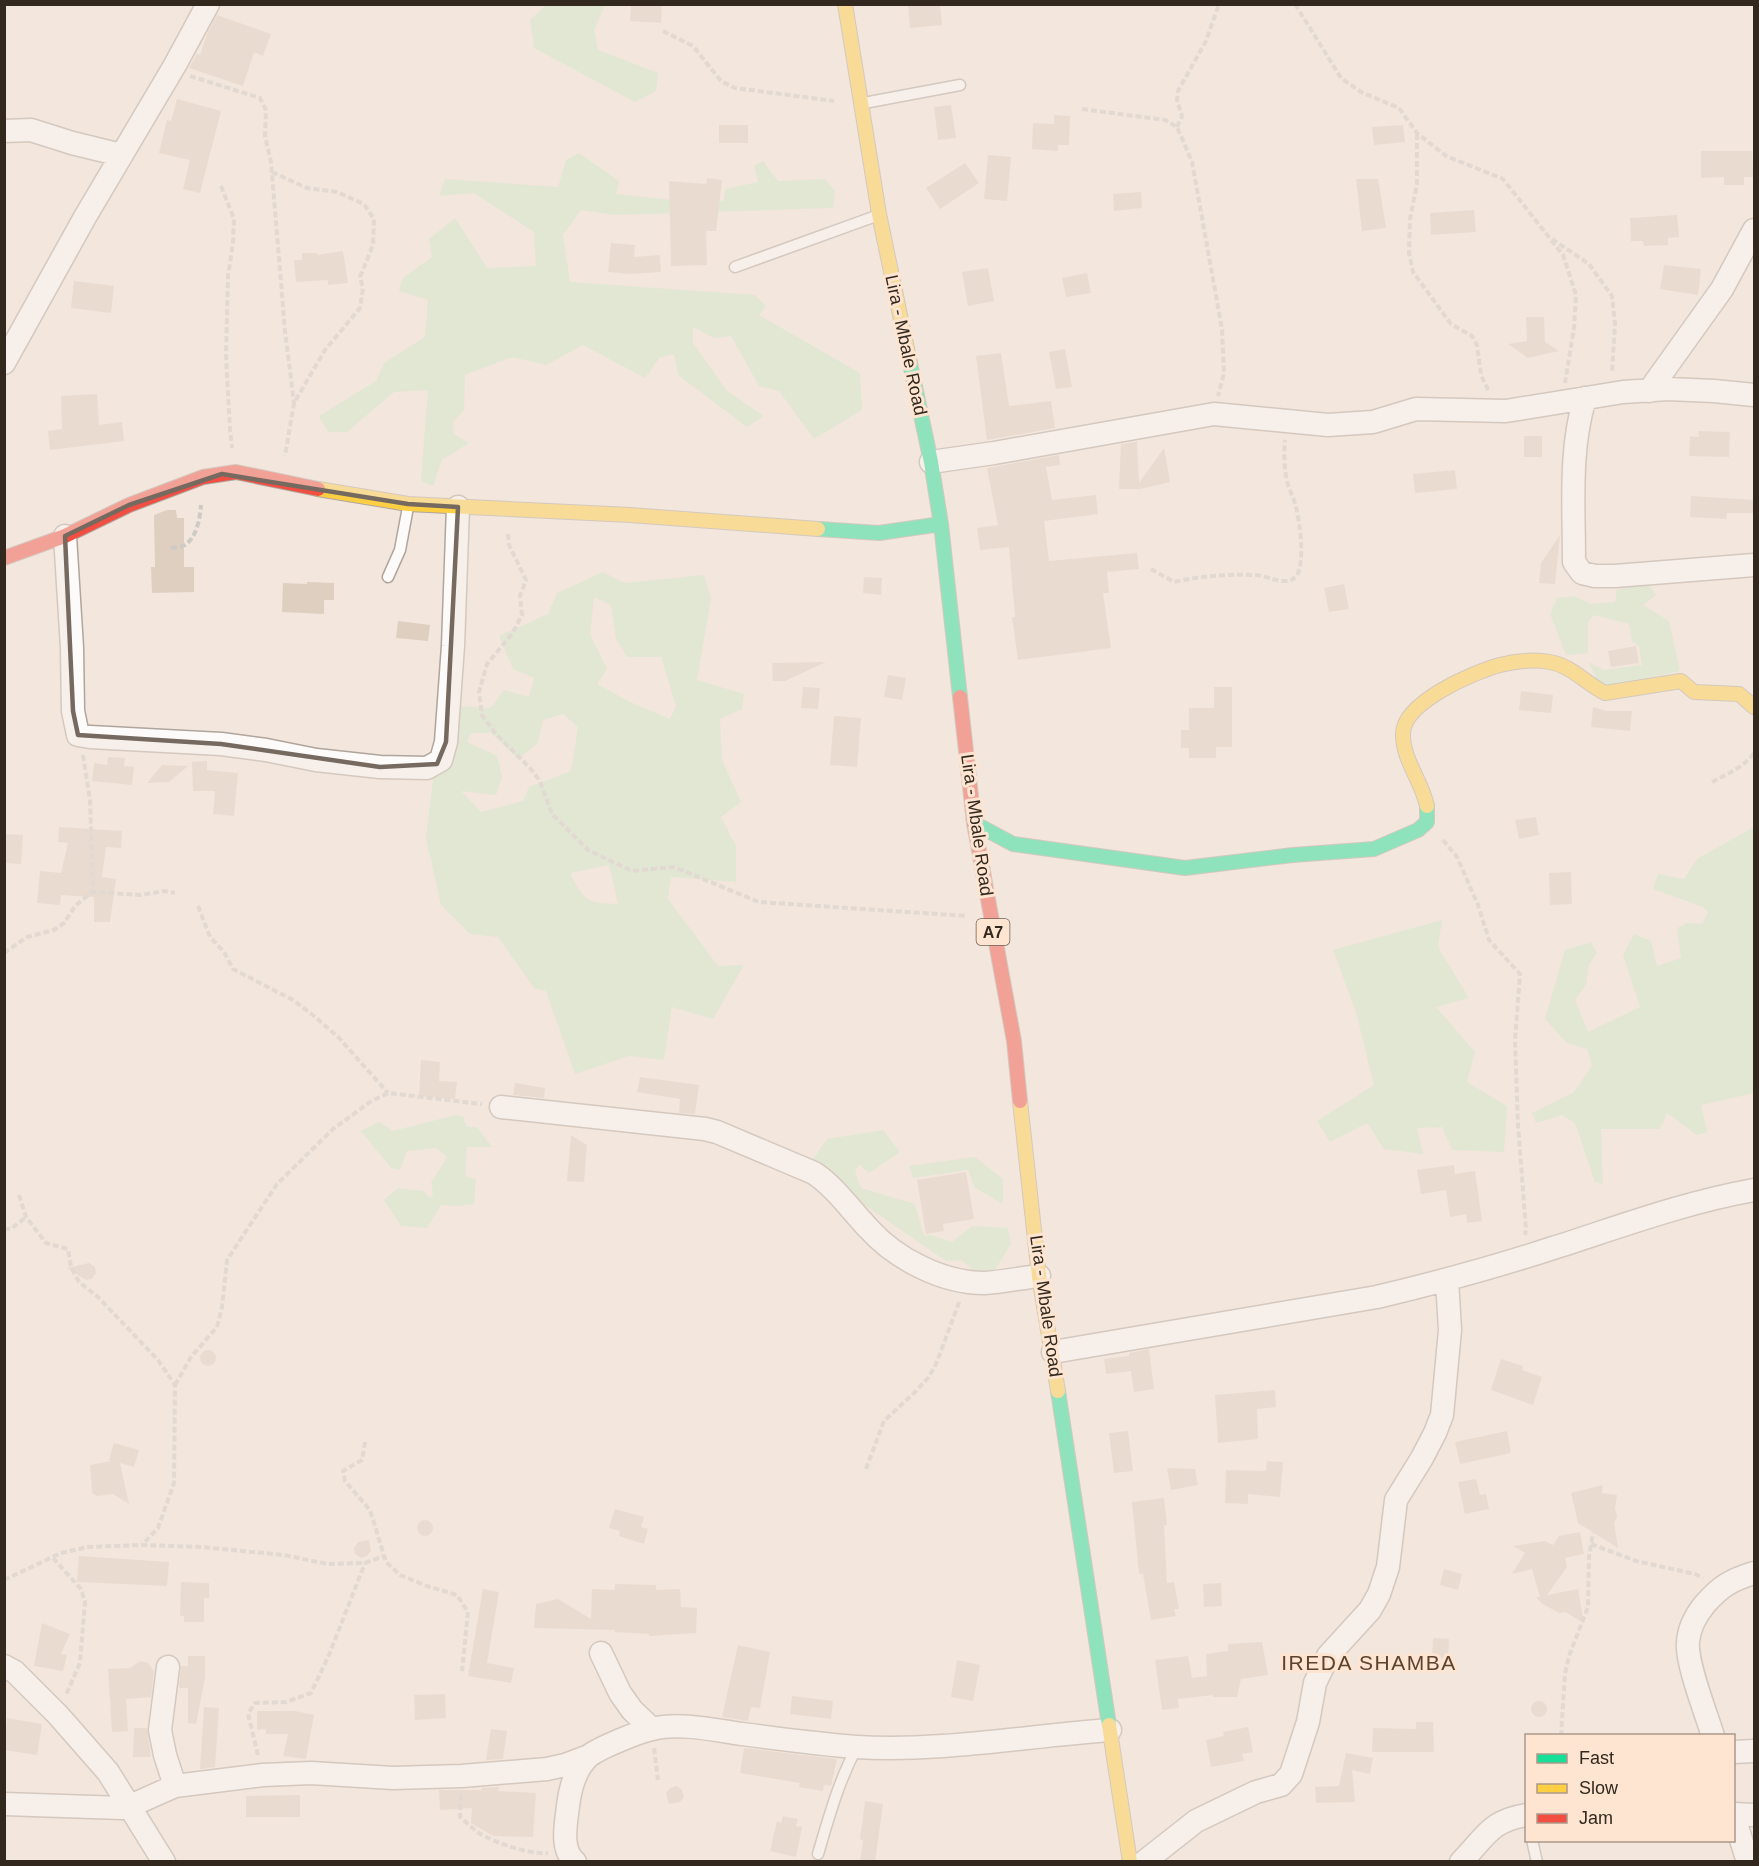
<svg xmlns="http://www.w3.org/2000/svg" width="1759" height="1866" font-family="Arial,sans-serif">
	<style>
		.green { fill: #cfe8c8; fill-rule: evenodd }
		.building { fill: #dfcfc1 }
		.lines { fill: none; stroke-linecap: round; stroke-linejoin: round }
		.lane-casing { stroke: #afa59c; stroke-width: 13 }
		.street-casing { stroke: #afa59c; stroke-width: 25 }
		.fast-casing { stroke: #afa59c; stroke-width: 16 }
		.slow-casing { stroke: #afa59c; stroke-width: 16 }
		.jam-casing { stroke: #afa59c; stroke-width: 16 }
		.path { stroke: #cecac6; stroke-width: 4; stroke-dasharray: 6 3; stroke-linecap: butt }
		.lane { stroke: #fdfbfa; stroke-width: 10 }
		.street { stroke: #fdfbfa; stroke-width: 22 }
		.fast { stroke: #16e098; stroke-width: 14 }
		.slow { stroke: #ffcf43; stroke-width: 14 }
		.jam { stroke: #f24e42; stroke-width: 14 }
		.marked { fill: none; stroke: #766a60; stroke-width: 4.5; stroke-linejoin: round }
		.labels { text-anchor: middle; dominant-baseline: central; stroke-width: 6; stroke-linejoin: round; paint-order: stroke }
		.shield { fill: #fde5d2; stroke: #6f6154; stroke-width: 1.5 }
		.shield-label { font-size: 16px; font-weight: bold; fill: #32281e }
		.street-label { font-size: 18px; fill: #32281e; stroke: #fde5d2 }
		.quarter-label { font-size: 21px; letter-spacing: 1.5px; fill: #5b432f; stroke: #fde5d2 }
	</style>
	<rect width="100%" height="100%" fill="#f3e6dc"/>
	<!-- green -->
	<path class="green" d="M547 4 605 5 594 30 598 50 658 73 656 91 635 102 534 48 530 20Z
		M579 153 619 181 616 194 681 201 699 199 724 201 725 189 758 182 754 166 763 161 778 181 825 179 835 191 833 208 615 215 581 210 563 235 570 282 755 295 766 306 759 315 860 373 862 410 814 439 779 391 759 386 731 336 714 338 693 327V343L727 391 764 416 747 427 678 375 674 354 659 358 645 378 583 345 546 365 512 357 465 375 464 410 453 422 454 434 469 443 442 460 433 486 421 481 428 390 394 392 347 432H328L319 416 376 381 384 363 425 337 428 300 399 291 403 278 432 257 429 239 455 218 487 268 536 266 534 232 474 193 439 196 445 179 558 187 566 160Z
		M603 572 625 583 704 575 711 598 697 680 744 694 742 709 720 719 722 760 741 802 721 817 736 846V882L671 877 668 899 718 966 744 965 713 1019 672 1007 664 1060 629 1056 575 1074 546 991 534 988 498 937 470 934 441 905 426 838 442 705 491 708 504 690 529 697 534 678 513 669 499 636 548 614 557 593ZM594 597 611 605 616 638 627 657H661L676 706 670 719 632 703 597 684 607 669 590 634ZM563 714 578 727 571 771 529 787 523 801 481 812 461 791 496 795 502 777 497 756 467 742 471 733H491L518 759 538 743 543 720ZM609 865 618 904C587 903 584 901 570 873Z
		M1647 582 1656 595 1643 605 1669 621 1680 671 1602 688 1588 662 1604 670 1642 665 1639 646 1632 642 1629 624 1594 615 1588 622V653L1566 655 1550 614 1557 598 1574 596 1591 604 1615 602 1617 590Z
		M1754 827V1093L1701 1105 1707 1132 1697 1135 1667 1113 1660 1129H1601L1603 1184 1595 1182 1575 1123 1562 1115 1536 1123 1532 1113 1574 1092 1592 1066 1587 1049 1567 1043 1545 1019 1565 950 1591 942 1597 953 1589 965 1586 985 1575 1000 1588 1032 1640 1007 1623 955 1634 934 1651 941 1657 966 1681 958 1677 928 1687 923 1702 924 1708 912 1703 907 1653 889 1658 874 1684 879 1697 859Z
		M1442 920 1438 947 1469 998 1436 1007 1475 1052 1467 1082 1507 1106 1504 1152 1452 1150 1442 1127 1417 1128 1423 1154 1384 1149 1367 1123 1330 1142 1317 1121 1374 1085 1356 1012 1333 950Z
		M456 1115 463 1117 467 1127H477L492 1147H467L465 1176 476 1179 474 1204 458 1206 441 1205 427 1228 401 1226 384 1200 398 1188 423 1191 431 1198 433 1193 431 1183 447 1157 436 1148 407 1151 400 1170 391 1168 361 1131 379 1122 393 1131Z
		M883 1130 900 1152 869 1173 859 1164 855 1173 861 1188 915 1204 924 1236 931 1235 952 1242 972 1226 1008 1228 1011 1244 993 1273 980 1275 961 1260 946 1261 843 1190 812 1160 827 1139Z
		M975 1157 1003 1179V1204L974 1187 968 1170 913 1178 909 1166Z"/>
	<!-- building -->
	<path class="building" d="M631 4 662 5 661 23 630 21Z
		M908 4H940L942 25 910 28Z
		M217 15 271 34 263 56 254 52 243 86 189 68 197 54 200 55 207 34Z
		M177 99 221 111 200 193 183 189 190 160 159 153 167 120 171 121Z
		M951 105 956 138 938 140 934 107Z
		M1054 115 1070 116 1069 145H1058V151L1032 149 1033 123 1054 124Z
		M719 125H748V143H719Z
		M1403 125 1405 142 1374 145 1372 127Z
		M1701 151H1752L1753 177H1744V185H1724V177L1701 178Z
		M988 155 1011 157 1007 201 984 199Z
		M965 163 979 183 940 209 926 188Z
		M707 178 722 180 716 231H706L707 265 671 266 669 181 706 184Z
		M1356 179H1378L1386 228 1362 231Z
		M1141 192 1142 208 1114 211 1113 194Z
		M1474 210 1476 232 1431 235 1430 213Z
		M1677 215 1679 237 1668 238V245L1644 246 1643 241H1631L1630 218Z
		M611 243 635 245 634 257 660 255 661 272 630 274 608 272Z
		M343 251 348 283 328 285V280L296 282 294 260H302V253H317V255Z
		M1664 265 1701 269 1698 295 1660 289Z
		M988 268 994 301 968 306 962 272Z
		M1087 273 1091 293 1066 297 1062 278Z
		M74 281 114 286 111 313 71 308Z
		M1526 317H1544L1545 342 1559 351 1528 358 1508 344 1527 341Z
		M1065 349 1072 387 1056 389 1049 352Z
		M1001 353 1009 406 1051 401 1055 428 987 440 976 356Z
		M97 394 99 425 122 422 124 441 50 450 48 431 62 429 61 396Z
		M1698 431 1730 432 1729 457 1689 456 1690 436 1699 437Z
		M1524 436H1542V457H1524Z
		M1137 442 1139 483 1164 448 1170 482 1140 489H1119L1121 444Z
		M1059 455 1060 465 1046 467 1052 500 1096 495 1098 514 1044 521 1049 561 1137 553 1139 569 1107 572 1109 593H1103L1111 648 1018 660 1012 617H1015L1009 547 980 550 977 528 998 525 987 468Z
		M1455 470 1457 489 1415 493 1413 474Z
		M1691 496 1755 500V513H1727L1726 519 1690 517Z
		M167 510H176L177 518H184V567H194V592L152 593 151 567H155L154 515Z
		M1560 535 1555 584 1539 583 1541 563Z
		M864 577 882 578 881 595 863 593Z
		M307 582 334 583V600H324V614L282 612 283 583 307 584Z
		M1344 584 1349 609 1329 612 1324 588Z
		M398 621 430 625 428 641 396 638Z
		M1636 646 1639 663 1611 667 1608 651Z
		M826 662 785 681H773L772 663Z
		M888 675 906 678 902 700 884 697Z
		M803 687 820 688 818 709 801 708Z
		M1214 687H1232V747H1216V758H1189V748H1181V730H1189V708H1214Z
		M1521 691 1553 695 1551 713 1519 710Z
		M1593 707 1607 711H1632L1630 731 1591 727Z
		M834 716 861 718 857 767 830 765Z
		M108 757 125 758 124 766 134 767 132 785 92 781 94 763 107 765Z
		M207 761V770L238 773 234 816 213 814 215 791H193L192 762Z
		M162 765 188 766 169 782 147 783Z
		M1536 817 1539 835 1519 839 1515 820Z
		M59 827 122 831 121 848 106 847 102 877 116 879 110 922H94V897L61 895 60 905 37 903 40 871 61 873 68 843 58 842Z
		M4 834 23 835 21 864 4 863Z
		M1571 872 1572 904 1550 905 1549 873Z
		M421 1060 440 1062 439 1081 457 1082 455 1099 419 1096Z
		M640 1077 699 1085 695 1114 679 1113 680 1099 637 1092Z
		M515 1083 545 1088 544 1098 513 1095Z
		M571 1135 587 1145 584 1182 567 1181Z
		M1454 1165 1455 1174 1475 1171 1482 1221 1467 1223 1466 1214 1450 1217 1446 1190 1421 1194 1417 1170Z
		M966 1172 974 1219 943 1224 944 1231 926 1234 917 1180Z
		M89 1263 95 1267 96 1273 92 1279 86 1280 67 1268Z
		M1149 1349 1154 1389 1134 1392 1131 1371 1106 1374 1104 1359 1129 1356V1353Z
		M200 1358a8 8 0 1 1 16 0a8 8 0 1 1-16 0Z
		M1501 1359 1523 1366 1522 1370 1542 1377 1533 1405 1491 1390Z
		M1275 1390 1276 1407 1257 1409 1258 1439 1218 1443 1215 1395Z
		M1128 1431 1133 1471 1114 1473 1109 1433Z
		M1507 1431 1511 1453 1460 1464 1455 1442Z
		M114 1443 139 1450 134 1467 120 1463 129 1504 113 1494 97 1496 92 1493 90 1465 111 1461 109 1460Z
		M1267 1461 1283 1462 1280 1497 1248 1494V1504L1225 1503 1226 1470 1266 1471Z
		M1167 1468 1195 1469 1198 1485 1171 1490Z
		M1476 1479 1480 1495 1486 1494 1489 1509 1465 1514 1458 1482Z
		M1603 1485 1602 1493 1617 1495 1615 1508 1617 1517 1614 1523 1618 1548 1578 1523 1571 1493Z
		M1164 1498 1167 1525H1164L1167 1583 1174 1582 1179 1609H1174L1176 1616 1151 1620 1143 1574H1139L1132 1502Z
		M615 1509 644 1517 641 1527 648 1529 644 1544 619 1536 620 1531 609 1528Z
		M417 1528a8 8 0 1 1 16 0a8 8 0 1 1-16 0Z
		M1580 1532 1584 1554 1565 1558 1567 1567 1547 1595 1578 1589 1584 1623 1565 1612 1559 1613 1541 1603 1536 1597H1540L1532 1569 1512 1574 1525 1553 1513 1546 1545 1541 1553 1545 1559 1536Z
		M369 1540 371 1551 367 1556 361 1558 355 1554 354 1548 358 1542Z
		M79 1556 169 1562 167 1586 77 1582Z
		M1444 1569 1462 1574 1458 1590 1440 1585Z
		M181 1582 209 1583V1598H204V1622H184V1616H180Z
		M1221 1583 1222 1606 1204 1607 1203 1584Z
		M615 1584 656 1585V1590L680 1589 681 1607 697 1608 696 1633 649 1636V1634L615 1632V1630L534 1628 536 1604 558 1599 591 1619 592 1589 615 1590Z
		M483 1589 499 1592 487 1663 514 1668 511 1683 468 1676Z
		M42 1623 70 1634 61 1654 67 1655 63 1671 34 1666Z
		M1433 1638 1449 1639 1448 1659 1432 1658Z
		M1262 1642 1268 1675 1241 1679 1237 1697H1213V1695L1178 1699 1179 1708 1162 1710 1155 1660 1188 1656 1192 1678 1207 1676 1206 1654 1228 1651V1644Z
		M738 1645 770 1652 760 1708 751 1707 748 1721 722 1717Z
		M188 1656H205V1678L196 1724 188 1723V1688H179L181 1666H188Z
		M957 1660 980 1665 973 1701 951 1697Z
		M140 1661 148 1663 154 1671 151 1697 126 1699 128 1731 112 1732 108 1669 130 1668Z
		M445 1694 446 1718 415 1720 414 1695Z
		M792 1696 833 1701 831 1719 790 1714Z
		M1531 1709a8 8 0 1 1 16 0a8 8 0 1 1-16 0Z
		M204 1707 219 1708 215 1767 200 1769Z
		M257 1711H295L314 1715 306 1759 283 1756 288 1734H266V1729L257 1730Z
		M7 1718 42 1724 37 1755 4 1750Z
		M1416 1722H1433L1434 1752H1372L1373 1728 1416 1729Z
		M1248 1727 1253 1752 1242 1754 1244 1761 1211 1767 1206 1740 1224 1736 1223 1732Z
		M134 1728H147L151 1757H133Z
		M491 1729 507 1731 503 1759 486 1760Z
		M744 1748 837 1759 831 1786 824 1785 823 1791 799 1787 800 1783 740 1773Z
		M1346 1753 1373 1758 1370 1774 1352 1770 1355 1802 1316 1803 1315 1787 1339 1786Z
		M677 1786 682 1790 684 1797 680 1802 669 1804 666 1793 670 1788Z
		M499 1787 498 1791 536 1793 533 1837 493 1836 471 1823 472 1808 440 1810 439 1790H481L482 1788Z
		M300 1795V1817H246V1796Z
		M865 1801 883 1804 875 1862H860L863 1840 860 1839Z
		M783 1816 798 1819 796 1826 802 1827 796 1857 770 1851 777 1821 781 1823Z"/>
	<g class="lines">
		<!-- lane casing -->
		<g class="lane-casing">
			<path id="lane" d="M864 103 960 85
				M735 267 876 216
				M388 577 400 550 408 507
				M1532 1840 1537 1862
				M818 1854C829 1817 839 1780 857 1747"/>
		</g>
		<!-- street casing -->
		<g class="street-casing">
			<path id="street" d="M4 131 31 130 72 143 121 155
				M4 363 85 217 175 65 208 4
				M1649 391 1722 289 1754 230
				M1585 398C1569 450 1574 508 1574 562L1582 573 1595 576H1615L1754 565
				M931 462 994 453 1214 414 1328 425 1373 422 1416 409 1506 411 1623 392 1668 389 1714 391 1754 395
				M65 536 72 648 73 711 78 735 90 737 221 744 266 750 316 760 380 767 427 768 441 760 446 742 453 646 458 507
				M501 1107 705 1129 717 1132 814 1173C835 1187 851 1210 869 1229 896 1259 943 1283 984 1283 1002 1282 1021 1278 1039 1276
				M1053 1352 1377 1297C1436 1283 1495 1267 1553 1248 1619 1227 1686 1202 1754 1190
				M601 1653 620 1693 632 1710 652 1729
				M4 1666 15 1672 58 1715 108 1772 164 1862
				M168 1667 160 1730 165 1755 175 1786
				M1713 1736C1706 1713 1686 1663 1688 1642 1689 1627 1696 1615 1705 1604 1721 1586 1731 1580 1754 1573
				M1734 1752 1754 1751
				M4 1804 122 1808 130 1806 175 1786 263 1775 311 1773 393 1778 462 1776 547 1769 565 1765 589 1756
				M1734 1814 1754 1815
				M1734 1817 1748 1862
				M575 1862C560 1849 566 1824 568 1806 570 1789 576 1768 589 1756 599 1748 638 1732 652 1729 680 1722 714 1730 742 1734 780 1739 818 1744 856 1747 941 1752 1026 1736 1110 1730
				M1144 1862 1196 1821 1256 1792 1281 1785 1291 1774 1308 1722 1315 1683 1328 1656 1370 1610 1379 1594 1388 1567 1396 1500 1422 1458 1435 1433 1442 1415 1450 1330 1447 1280
				M1461 1862C1485 1838 1489 1821 1526 1815"/>
		</g>
		<!-- fast casing -->
		<g class="fast-casing">
			<path id="fast" d="M910 363 931 462 941 524 960 697
				M818 529 879 533 941 524
				M974 823 1013 844 1185 868 1293 855 1374 849 1418 830 1427 822V806
				M1058 1391 1109 1725"/>
		</g>
		<!-- slow casing -->
		<g class="slow-casing">
			<path id="slow" d="M845 4 879 214 910 363
				M318 489 408 504 630 515 818 529
				M1427 806C1422 781 1402 759 1403 733 1404 702 1474 672 1500 665 1516 661 1534 659 1550 662 1572 666 1585 683 1605 693L1681 681 1694 692 1739 694 1754 707
				M1020 1101 1039 1276 1058 1391
				M1109 1725 1130 1862"/>
		</g>
		<!-- jam casing -->
		<g class="jam-casing">
			<path id="jam" d="M4 558 65 536 129 505 203 477 236 472 318 489
				M960 697 974 823 1014 1041 1020 1101"/>
		</g>
		<!-- path -->
		<path class="path" d="M1295 4 1341 78 1361 92 1399 108 1417 133 1446 156 1503 179 1563 255 1576 295 1574 328 1565 383
			M663 31 693 46 721 81 735 88 834 101
			M190 76 260 98 266 110 265 136 271 162 285 331 294 403
			M1082 109 1165 120 1177 127 1192 162 1222 329 1224 373 1218 396
			M1177 127 1182 116 1177 100 1178 91 1206 41 1219 4
			M1417 134V184L1410 219 1409 253 1413 272 1451 324 1472 336 1477 345 1481 375 1489 392
			M272 172 307 188 337 192 364 204 374 219 373 245 360 277 363 288 360 308 325 350 294 403 285 456
			M221 186 234 219 233 243 228 276 226 355 230 429 232 448
			M1552 239 1589 264 1612 296 1615 323 1612 373
			M508 534 509 545 526 580 520 596 522 615 512 634 487 664 479 692 482 715 495 733 530 768 540 781 552 814 588 850 632 871 674 867 759 902 967 916
			M171 548C175 547 181 547 185 545 197 537 200 518 201 505
			M1151 569 1174 582C1200 576 1227 574 1255 575 1266 575 1275 582 1286 581 1291 581 1294 579 1297 575 1305 561 1300 523 1296 507 1294 498 1289 490 1287 481 1284 468 1284 454 1285 440
			M83 755 90 800 93 892 141 895 164 891 175 893
			M1712 782C1727 774 1744 767 1754 753
			M1443 840 1457 857 1478 905 1489 940 1520 974 1515 1040 1518 1125 1526 1230 1525 1235
			M198 906 210 937 224 952 233 969 293 1000 314 1016 339 1038 388 1093
			M4 953 27 937 54 930 64 923 75 906 92 892
			M19 1195 26 1217 46 1243 68 1249 71 1267 79 1282 98 1297 158 1360 175 1385 174 1483 158 1528 142 1545
			M4 1229H11L26 1217
			M175 1385 191 1357 217 1327 222 1307 227 1260 277 1184 333 1129 370 1102 388 1093 482 1104
			M365 1442 362 1460 343 1471 345 1481 370 1510 386 1562 400 1575 427 1586 457 1595 468 1612 462 1671
			M866 1469 884 1421 915 1392 928 1378 936 1364 960 1300
			M1591 1544 1636 1561 1695 1574 1703 1578
			M53 1558 81 1589 85 1602 80 1663 66 1695
			M4 1580 61 1553 88 1547 142 1545 201 1547 284 1555 327 1564 365 1563 384 1556
			M1561 1736 1565 1674 1569 1656 1588 1607 1589 1557 1593 1533
			M654 1748 658 1780
			M258 1755 248 1714 255 1703 286 1702 311 1693 329 1655 365 1563
			M461 1795 460 1817C466 1822 472 1828 479 1833 493 1842 530 1855 548 1853"/>
		<!-- lane -->
		<use href="#lane" class="lane"/>
		<!-- street -->
		<use href="#street" class="street"/>
		<!-- fast -->
		<use href="#fast" class="fast"/>
		<!-- slow -->
		<use href="#slow" class="slow"/>
		<!-- jam -->
		<use href="#jam" class="jam"/>
	</g>
	<!-- marked area -->
	<path d="M0 0H1759V1866H0ZM222 474 408 504 458 507 446 742 437 764 380 767 221 744 78 735 73 711 65 536 129 505Z" fill="#f3e6dc" fill-opacity=".55" fill-rule="evenodd"/>
	<path class="marked" d="M222 474 408 504 458 507 446 742 437 764 380 767 221 744 78 735 73 711 65 536 129 505Z"/>
	<g class="labels">
		<!-- shield labels -->
		<rect class="shield" x="976.5" y="919" width="33" height="26" rx="4.5"/>
		<g class="shield-label">
			<text x="993" y="932">A7</text>
		</g>
		<!-- street labels -->
		<g class="street-label">
			<text transform="translate(906 345) rotate(78)">Lira - Mbale Road</text>
			<text transform="translate(977 825) rotate(82)">Lira - Mbale Road</text>
			<text transform="translate(1046 1306) rotate(82)">Lira - Mbale Road</text>
		</g>
		<!-- quarter labels -->
		<g class="quarter-label">
			<text x="1369" y="1662">IREDA SHAMBA</text>
		</g>
	</g>
	<!-- border -->
	<rect width="1759" height="1866" fill="none" stroke="#32281e" stroke-width="12"/>
	<!-- legend -->
	<rect x="1525" y="1734" width="210" height="108" fill="#fde5d2" stroke="#ac998a" stroke-width="1.5"/>
	<rect x="1537" y="1754" width="30" height="9" fill="#16e098" stroke="#ac998a" stroke-width="1.5"/>
	<text x="1579" y="1764" font-size="18" fill="#32281e">Fast</text>
	<rect x="1537" y="1784" width="30" height="9" fill="#ffcf43" stroke="#ac998a" stroke-width="1.5"/>
	<text x="1579" y="1794" font-size="18" fill="#32281e">Slow</text>
	<rect x="1537" y="1814" width="30" height="9" fill="#f24e42" stroke="#ac998a" stroke-width="1.5"/>
	<text x="1579" y="1824" font-size="18" fill="#32281e">Jam</text>
</svg>
